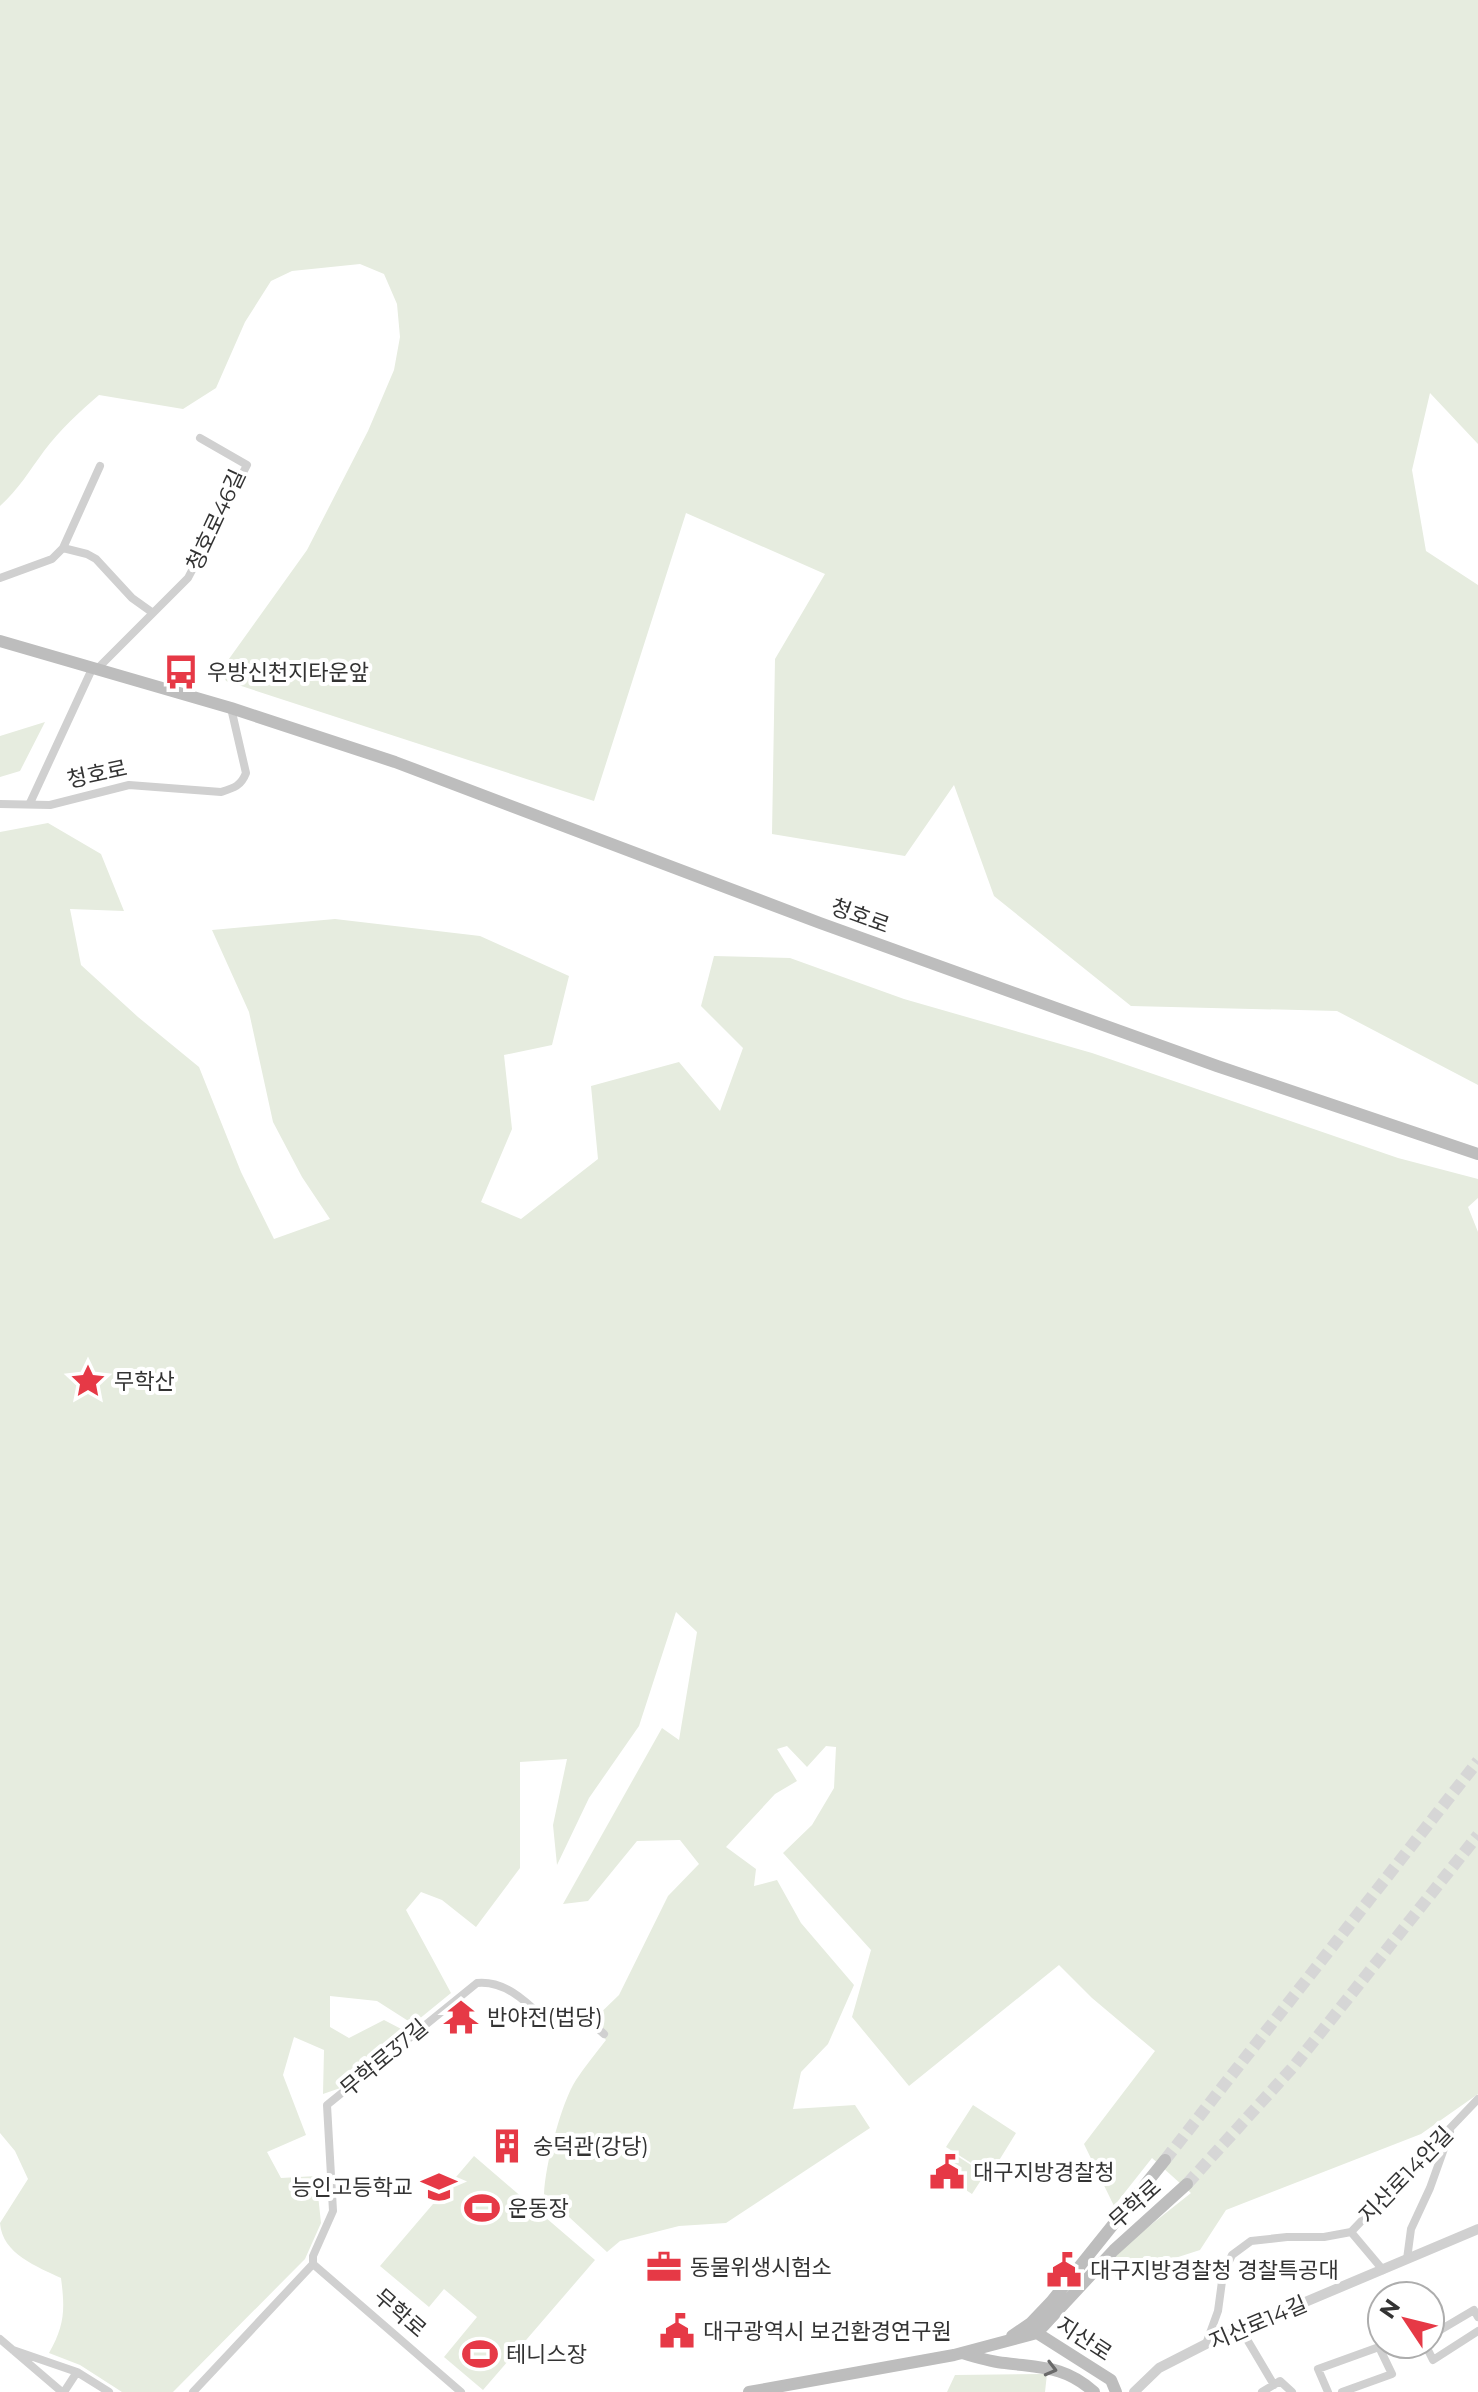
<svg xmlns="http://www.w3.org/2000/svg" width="1478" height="2392" font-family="Montserrat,'Noto Sans KR',sans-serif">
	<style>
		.green { fill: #e6ecdf }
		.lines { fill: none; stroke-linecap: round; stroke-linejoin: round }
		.secondary-tunnel { stroke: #d6d6d6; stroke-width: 12; stroke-dasharray: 12 6; stroke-linecap: butt }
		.minor { stroke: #d0d0d0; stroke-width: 8 }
		.tertiary { stroke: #d0d0d0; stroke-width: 10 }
		.secondary { stroke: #bdbdbd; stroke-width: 12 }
		.oneway { stroke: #6a6a6a }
		.labels { text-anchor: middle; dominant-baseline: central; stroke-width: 8; stroke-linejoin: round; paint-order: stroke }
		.street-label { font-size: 22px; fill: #333; stroke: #fff }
		.poi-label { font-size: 22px; fill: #333; stroke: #fff; text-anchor: start }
	</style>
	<rect width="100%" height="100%" fill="#fff"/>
	<!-- green -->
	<path class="green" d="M0 0H1478V444L1430 393 1412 470 1426 551 1478 585V1085L1337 1011 1131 1006 994 896 954 785 905 856 772 834 775 659 825 574 686 513 594 801 226 681 221 670 307 550 368 431 394 370 400 337 397 304 384 274 360 264 292 271 271 281 245 322 216 388 183 409 99 395C79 412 60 430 44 451 30 470 18 490 0 506Z
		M45 722 20 771 0 777V736Z
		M48 823 101 854 124 911 70 909 81 965 138 1017 199 1067 241 1172 274 1239 330 1219 302 1177 273 1122 249 1012 212 930 335 919 480 936 569 976 552 1045 504 1055 512 1129 481 1202 521 1219 598 1159 591 1086 679 1062 720 1111 743 1048 701 1006 714 956 790 958 904 999 1092 1053 1398 1158 1478 1179V1198L1468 1207 1478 1232V2094L1421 2134 1226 2210 1200 2250 1116 2277 1109 2264 1128 2243 1191 2193 1152 2158 1114 2206 1084 2144 1155 2051 1092 1998 1059 1965 909 2086 852 2017 871 1950 783 1853 812 1825 834 1788 836 1747 826 1746 807 1767 787 1746 777 1749 797 1781 775 1794 726 1847 756 1869 754 1886 777 1880 801 1923 854 1985 828 2044 801 2072 793 2109 855 2105 870 2128 726 2223 679 2226 620 2241 607 2252 544 2194C545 2166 561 2103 576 2080 585 2066 596 2053 606 2040L590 2023 619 1995 668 1896 699 1864 680 1840 637 1841 588 1901 563 1904 662 1728 679 1740 697 1632 676 1612 639 1726 589 1798 557 1865 553 1825 567 1759 520 1762V1868L476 1927 442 1900 421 1892 406 1910 451 1993 413 2024 377 2001 330 1996V2027L349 2038 384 2020 407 2032 346 2086 323 2094 324 2050 294 2037 283 2075 306 2135 267 2152 281 2178 316 2176 321 2223 305 2259 173 2392H122L80 2365 49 2353C65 2325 65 2309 61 2278 38 2267 2 2254 0 2223L28 2179 15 2151 0 2133V832Z
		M973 2105 1016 2133 990 2175 946 2147Z
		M951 2152 985 2174 972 2194 938 2172Z
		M474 2156 595 2260 483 2390 444 2357 477 2317 444 2289 429 2307 380 2266Z
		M1047 2374 1045 2392H947L955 2375Z"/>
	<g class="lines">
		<!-- secondary-tunnel -->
		<path class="secondary-tunnel" d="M1165 2160 1478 1761
			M1187 2184 1294 2066 1478 1835"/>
		<!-- minor -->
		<path class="minor" d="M63 548 87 554 96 559 132 598 153 613
			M0 578 52 559 63 548 100 466
			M96 670 188 578 247 465 200 438
			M30 803 92 669
			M0 804 50 805 129 785 221 792C234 788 241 786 246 773L231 708
			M1351 2232 1383 2270
			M1407 2259 1411 2229 1430 2188 1450 2132
			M313 2264 461 2392
			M1242 2331 1274 2385
			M1430 2336 1474 2310 1478 2317
			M0 2339 62 2392
			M1206 2344 1218 2311 1223 2274 1232 2255 1251 2241 1287 2237H1324L1351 2232 1478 2099
			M1425 2344 1433 2360 1478 2331
			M13 2350 77 2372 109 2392
			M64 2392 77 2372
			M193 2392 313 2264V2256L333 2211 327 2105 477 1983C508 1980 530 2006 551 2025L584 2016 604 2034
			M1262 2392 1280 2381 1292 2392
			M1328 2392 1318 2369 1379 2347 1392 2374 1342 2392"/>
		<!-- tertiary -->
		<path class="tertiary" d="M1134 2392 1159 2368 1206 2344 1478 2229"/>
		<!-- secondary -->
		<path class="secondary" d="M0 641 231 708 395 762 820 923 1217 1066 1478 1154
			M1029 2331 1037 2333 1111 2380 1116 2392
			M1012 2336 1031 2323 1051 2302 1165 2160
			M962 2353C976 2357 991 2362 1005 2363 1042 2368 1065 2366 1094 2392
			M749 2392 954 2355 1037 2333 1114 2250 1187 2184"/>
	</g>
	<!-- one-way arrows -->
	<defs><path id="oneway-chevron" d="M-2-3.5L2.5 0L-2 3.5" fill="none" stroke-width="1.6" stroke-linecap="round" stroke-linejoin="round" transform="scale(2)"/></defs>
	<use class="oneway" href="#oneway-chevron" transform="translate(1051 2369) rotate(15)"/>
	<!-- icons -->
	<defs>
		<g id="bus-bare" transform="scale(2.76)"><path d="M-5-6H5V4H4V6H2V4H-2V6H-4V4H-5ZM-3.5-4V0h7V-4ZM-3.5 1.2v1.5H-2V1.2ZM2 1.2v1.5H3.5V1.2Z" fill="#e63946" stroke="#fff" stroke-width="2.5" paint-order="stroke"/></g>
		<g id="sight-bare" transform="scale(2.76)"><path d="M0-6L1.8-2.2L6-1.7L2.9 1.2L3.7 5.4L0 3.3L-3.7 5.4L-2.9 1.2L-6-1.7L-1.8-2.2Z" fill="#e63946" stroke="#fff" stroke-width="2.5" paint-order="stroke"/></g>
		<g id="temple-bare" transform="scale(2.76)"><path d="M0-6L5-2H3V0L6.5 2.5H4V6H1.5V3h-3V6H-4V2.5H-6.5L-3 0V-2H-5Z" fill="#e63946" stroke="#fff" stroke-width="2.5" paint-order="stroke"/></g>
		<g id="building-bare" transform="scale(2.76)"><path d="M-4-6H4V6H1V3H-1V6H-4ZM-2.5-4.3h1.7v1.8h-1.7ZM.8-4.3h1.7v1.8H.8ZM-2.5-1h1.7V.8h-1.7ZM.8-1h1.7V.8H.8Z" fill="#e63946" stroke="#fff" stroke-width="2.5" paint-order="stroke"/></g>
		<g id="civic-bare" transform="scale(2.76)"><path d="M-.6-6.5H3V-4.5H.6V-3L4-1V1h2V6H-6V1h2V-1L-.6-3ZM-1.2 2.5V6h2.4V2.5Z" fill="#e63946" stroke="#fff" stroke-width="2.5" paint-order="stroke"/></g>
		<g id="school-bare" transform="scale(2.76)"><path d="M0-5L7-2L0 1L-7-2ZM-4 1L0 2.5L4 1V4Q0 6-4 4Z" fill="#e63946" stroke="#fff" stroke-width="2.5" paint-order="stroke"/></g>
		<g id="stadium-bare" transform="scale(2.76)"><path d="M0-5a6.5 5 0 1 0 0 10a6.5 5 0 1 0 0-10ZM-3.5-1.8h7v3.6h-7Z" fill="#e63946" stroke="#fff" stroke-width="2.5" paint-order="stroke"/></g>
		<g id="office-bare" transform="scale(2.76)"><path d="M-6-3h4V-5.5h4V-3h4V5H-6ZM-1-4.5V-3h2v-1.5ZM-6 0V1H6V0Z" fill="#e63946" stroke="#fff" stroke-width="2.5" paint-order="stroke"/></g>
	</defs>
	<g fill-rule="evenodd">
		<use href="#bus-bare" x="181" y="672"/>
		<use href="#sight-bare" x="88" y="1381"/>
		<use href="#temple-bare" x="461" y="2017"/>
		<use href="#building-bare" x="507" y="2146"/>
		<use href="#civic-bare" x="947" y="2172"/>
		<use href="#school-bare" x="439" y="2187"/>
		<use href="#stadium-bare" x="482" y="2208"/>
		<use href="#office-bare" x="664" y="2267"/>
		<use href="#civic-bare" x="1064" y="2270"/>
		<use href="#civic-bare" x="677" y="2331"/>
		<use href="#stadium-bare" x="480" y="2354"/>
	</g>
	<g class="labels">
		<!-- street labels -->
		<g class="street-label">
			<text transform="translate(216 520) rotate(-65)">청호로46길</text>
			<text transform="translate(97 774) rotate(-12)">청호로</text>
			<text transform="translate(860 916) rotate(20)">청호로</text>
			<text transform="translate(384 2058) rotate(-40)">무학로37길</text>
			<text transform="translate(1406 2175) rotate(-46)">지산로14안길</text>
			<text transform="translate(1135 2204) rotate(-42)">무학로</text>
			<text transform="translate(400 2313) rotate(41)">무학로</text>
			<text transform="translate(1258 2323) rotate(-23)">지산로14길</text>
			<text transform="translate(1084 2339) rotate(33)">지산로</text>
		</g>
		<!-- poi labels -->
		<g class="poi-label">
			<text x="207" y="672">우방신천지타운앞</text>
			<text x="114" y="1381">무학산</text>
			<text x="487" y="2017">반야전(법당)</text>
			<text x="533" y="2146">숭덕관(강당)</text>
			<text x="973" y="2172">대구지방경찰청</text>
			<text x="413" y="2187" text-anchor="end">능인고등학교</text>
			<text x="508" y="2208">운동장</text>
			<text x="690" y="2267">동물위생시험소</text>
			<text x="1090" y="2270">대구지방경찰청 경찰특공대</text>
			<text x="703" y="2331">대구광역시 보건환경연구원</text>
			<text x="506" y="2354">테니스장</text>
		</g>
	</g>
	<!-- north arrow -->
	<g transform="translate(1406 2320) rotate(305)"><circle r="38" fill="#ffffff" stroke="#adadad" stroke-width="2"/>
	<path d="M0-6L14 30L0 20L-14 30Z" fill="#e63946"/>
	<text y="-12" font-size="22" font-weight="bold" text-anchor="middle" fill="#333333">N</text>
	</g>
</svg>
